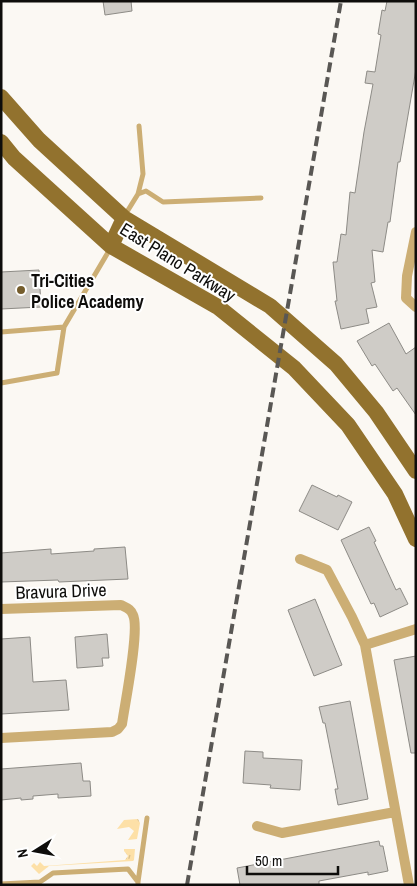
<svg xmlns="http://www.w3.org/2000/svg" width="417" height="886" font-family="'Archivo Narrow',sans-serif">
	<style>
		.grass { fill: url(#grass-tufts) }
		.building { fill: #cfccc7; stroke: #8d8b86 }
		.lines { fill: none; stroke-linecap: round; stroke-linejoin: round }
		.service { stroke: #ccae74; stroke-width: 5 }
		.minor { stroke: #ccae74; stroke-width: 10 }
		.primary { stroke: #92722e; stroke-width: 16 }
		.rail { stroke: #595754; stroke-width: 4; stroke-dasharray: 10 5; stroke-linecap: butt }
		.poi-dot { fill: #755d2d; stroke: #fff; stroke-width: 2 }
		.labels { text-anchor: middle; dominant-baseline: central; stroke-width: 4; stroke-linejoin: round; paint-order: stroke }
		.street-label { font-size: 18px; fill: #0e0d0b; stroke: #fff }
		.poi-label { font-size: 18px; font-weight: bold; fill: #0e0d0b; stroke: #fff; text-anchor: start }
	</style>
	<defs>
		<pattern id="grass-tufts" width="24" height="20" patternUnits="userSpaceOnUse" patternTransform="scale(1.25)"><rect width="24" height="20" fill="#fde0a7"/><path d="M3 7l-1-3M5 7V3M7 7l1-3M15 17l-1-3M17 17v-4M19 17l1-3" fill="none" stroke="#d8bf8e"/></pattern>
	</defs>
	<rect width="100%" height="100%" fill="#fbf8f3"/>
	<!-- grass -->
	<path class="grass" d="M138 819 140 823 137 839 128 840 134 831 129 827 117 829 124 820Z
		M124 849H135L134 860 133 861 49 866 39 874 31 866 34 863 37 866 40 862 44 866 125 860 128 856 124 851Z"/>
	<!-- building -->
	<path class="building" d="M103 1H131L132 11 105 15Z
		M387 1H416V69L400 162H398L390 222H388L383 252 372 250 375 282 371 283 377 307 366 309 369 323 341 329 335 301H337L333 262H337L341 234 346 235 350 192 355 193 364 132 373 84 365 83 367 71 375 72 381 35 378 34 382 10 385 11Z
		M39 270 41 307 1 309V272Z
		M389 323 406 354 416 347V415L397 388 393 391 375 364 372 366 357 341Z
		M312 485 337 497 338 495 352 502 338 530 299 511Z
		M369 527 376 541 374 542 396 590 400 588 408 604 380 617 374 603 371 604 341 540Z
		M125 547 128 579 59 582 58 580 1 582V553L51 549V554L94 551V549Z
		M315 599 342 665 314 676 288 610Z
		M107 634 109 658H102L103 666 77 668 75 637Z
		M30 637 33 682 66 680 69 710 1 714V639Z
		M416 656V753H411L394 660Z
		M350 701 368 799 338 805 335 789H338L325 723H323L319 707Z
		M245 751 263 752V758L302 760 300 790 270 788 271 785 243 783Z
		M81 763 83 781H90L91 796 58 798V794L33 796V799L21 800V798L1 800V769Z
		M379 841 380 846H383L388 871 368 875V872L319 881V885H240L237 868Z"/>
	<g class="lines">
		<!-- service -->
		<path class="service" d="M138 194 146 191 163 202 261 198
			M125 215 138 194 143 174 139 126
			M1 332 64 327 110 249
			M1 383 57 373 64 327
			M138 882 147 818
			M1 884 40 882 53 873 128 869 138 882V885"/>
		<!-- minor -->
		<path class="minor" d="M416 232 407 276 406 298 416 307
			M300 559 327 570 352 617 365 645 409 885
			M1 609 121 605C127 608 131 609 133 615 140 629 125 703 122 724L118 729 112 732 1 738
			M365 645 416 629
			M257 826 282 833 395 812"/>
		<!-- primary -->
		<path class="primary" d="M1 97 39 140 124 218 270 306 336 364 376 412 416 471
			M1 142 14 158 111 246 218 307 294 368 348 425 395 494 416 539
			M111 246 124 218"/>
		<!-- rail -->
		<path class="rail" d="M187 885 341 1"/>
	</g>
	<!-- markers -->
	<circle class="poi-dot" cx="21" cy="290" r="5"/>
	<g class="labels">
		<!-- street labels -->
		<g class="street-label">
			<text transform="translate(178 262) rotate(32)">East Plano Parkway</text>
			<text transform="translate(61 591) rotate(-2)">Bravura Drive</text>
		</g>
		<!-- poi labels -->
		<g class="poi-label">
			<text x="31" y="280">Tri-Cities<tspan x="31" dy="21">Police Academy</tspan></text>
		</g>
	</g>
	<!-- border -->
	<rect width="417" height="886" fill="none" stroke="#0e0d0b" stroke-width="5"/>
	<!-- north arrow -->
	<g transform="translate(35 851) rotate(259)" stroke="#ffffff" stroke-width="4" paint-order="stroke">
	<path d="M0-4L9 19L0 12L-9 19Z" fill="#0e0d0b"/>
	<text y="-8" font-size="14" font-weight="bold" text-anchor="middle" fill="#0e0d0b">N</text>
	</g>
	<!-- scale -->
	<path d="M247 866v8h91v-8" fill="none" stroke="#0e0d0b" stroke-width="2.5"/>
	<text x="255" y="866" font-size="15" fill="#0e0d0b" stroke="#ffffff" stroke-width="4" paint-order="stroke">50 m</text>
</svg>
